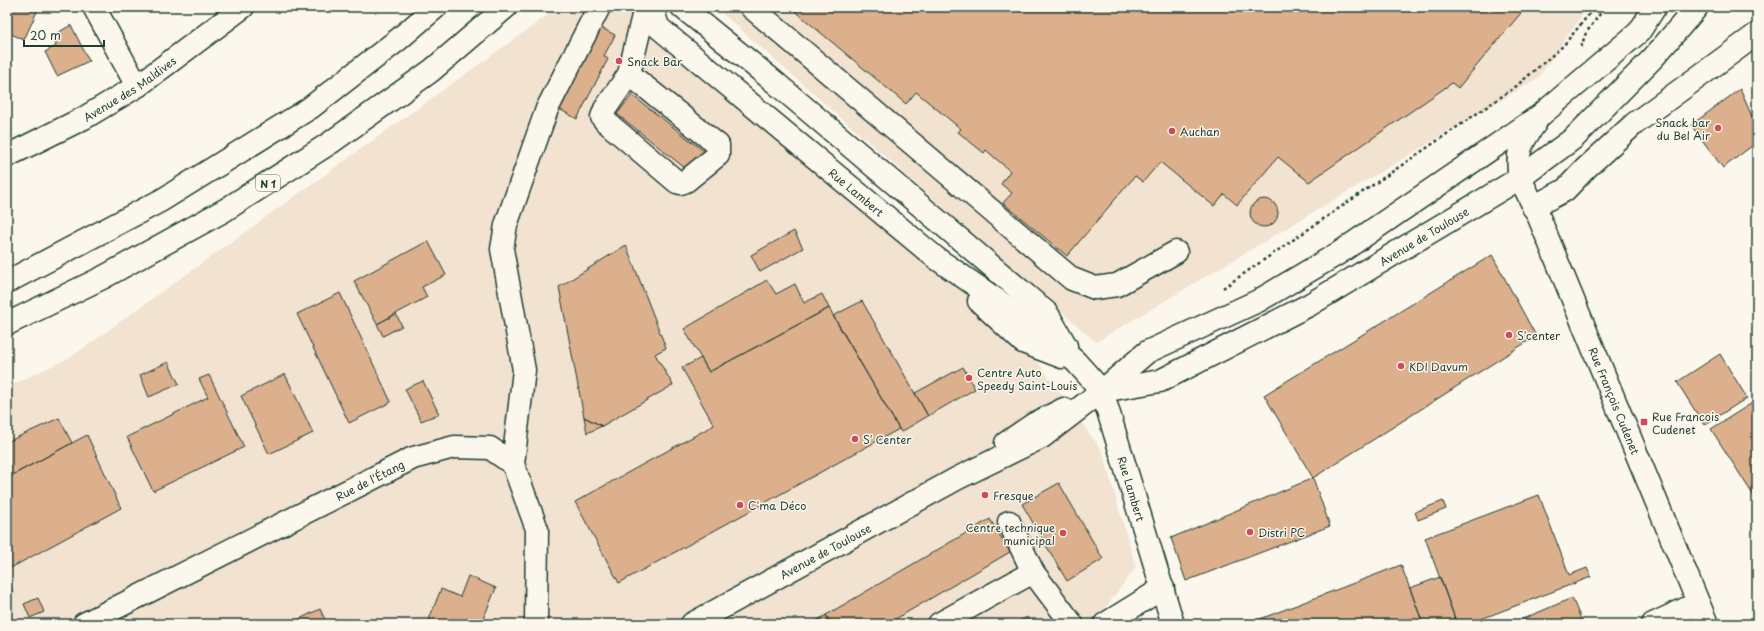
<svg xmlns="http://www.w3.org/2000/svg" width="1764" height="631" font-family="'Playpen Sans',sans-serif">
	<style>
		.built { fill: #f2e2d0 }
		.building { fill: #dcb08d; stroke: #1f3d34 }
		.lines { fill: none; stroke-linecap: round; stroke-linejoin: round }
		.minor-casing { stroke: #1f3d34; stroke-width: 25 }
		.major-casing { stroke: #1f3d34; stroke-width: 25 }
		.highway-casing { stroke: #1f3d34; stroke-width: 25 }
		.path { stroke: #1f3d34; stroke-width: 2.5; stroke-dasharray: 3 3; stroke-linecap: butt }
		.minor { stroke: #fbf7ec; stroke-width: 22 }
		.major { stroke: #fbf7ec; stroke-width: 22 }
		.highway { stroke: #fbf7ec; stroke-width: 22 }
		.poi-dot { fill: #d1495b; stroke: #fbf7ec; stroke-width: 1.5 }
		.labels { text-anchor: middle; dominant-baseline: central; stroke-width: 3; stroke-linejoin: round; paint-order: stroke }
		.shield { fill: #fbf7ec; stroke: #61756b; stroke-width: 1 }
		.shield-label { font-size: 10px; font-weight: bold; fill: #1f3d34 }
		.poi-label { font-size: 11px; fill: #1f3d34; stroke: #fbf7ec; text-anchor: start }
		.street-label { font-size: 11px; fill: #1f3d34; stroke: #fbf7ec }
	</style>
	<rect width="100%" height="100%" fill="#fbf7ec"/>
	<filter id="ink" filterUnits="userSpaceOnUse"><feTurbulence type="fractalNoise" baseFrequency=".025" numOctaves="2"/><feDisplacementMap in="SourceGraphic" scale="8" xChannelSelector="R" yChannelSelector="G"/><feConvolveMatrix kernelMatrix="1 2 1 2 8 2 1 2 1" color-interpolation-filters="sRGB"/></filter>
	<g filter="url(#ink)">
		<!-- built -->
		<path class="built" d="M559 7H629L1014 329 1102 451 1136 567 1093 624H7V387L71 357Z
			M715 7H1588L1538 78 1096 342Z"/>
		<!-- building -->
		<path class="building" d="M7 7H39L24 40 7 32Z
			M790 7H1526L1458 88 1452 83 1309 182 1278 157 1237 205 1224 194 1214 206 1160 162 1143 182 1135 176 1067 256 1003 203 1012 193 1001 184 1010 171 986 150 984 153 958 132 961 129 916 92 906 104Z
			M71 25 89 61 57 76 45 52 56 46 54 35Z
			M596 25 615 35 604 56 608 59 577 119 554 106Z
			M1740 89 1757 128V142L1723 168 1691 125Z
			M632 95 705 152 690 172 617 114Z
			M1250 213a14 14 0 1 1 28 0a14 14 0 1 1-28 0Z
			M794 231 803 248 760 272 751 255Z
			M428 241 446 275 422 287 427 297 377 324 354 281Z
			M626 245 666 348 655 354 673 385 602 426 584 417 559 287Z
			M1492 255 1536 336 1313 478 1264 395Z
			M767 280 776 294 795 284 804 303 822 294 829 308 709 372 684 329Z
			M340 293 391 402 349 423 297 314Z
			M862 301 928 416 901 432 833 316Z
			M829 308 899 429 619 583 575 502 714 425 682 368 701 358 709 372Z
			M396 314 402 326 383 336 377 324Z
			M1720 354 1747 398 1704 425 1677 382Z
			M168 362 179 384 149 397 140 375Z
			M963 367 975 389 928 416 915 393Z
			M285 374 313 433 269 454 241 396Z
			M209 375 244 447 153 491 127 437 208 397 199 379Z
			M423 381 439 414 421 421 405 389Z
			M1757 400V501L1711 429Z
			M584 417 602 426 587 433Z
			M59 418 72 443 7 478V442Z
			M87 435 121 508 7 570V478Z
			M1313 478 1330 526 1186 581 1171 538Z
			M1059 483 1103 559 1067 581 1022 504Z
			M1539 495 1569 575 1587 568 1591 577 1468 624H1457L1425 538Z
			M1443 501 1446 509 1418 520 1415 512Z
			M990 519 1010 552 887 624H831L826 615Z
			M1401 565 1423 624H1247Z
			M468 576 496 588 481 624H431L433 622 429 619 441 589 460 597Z
			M1440 577 1457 624H1423L1410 588Z
			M7 580 13 592 7 596Z
			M38 598 44 612 30 618 24 604Z
			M1572 598 1583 624H1511Z
			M320 609 327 624H289Z
			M826 615 831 624H811Z
			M1027 617 1031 624H1014Z"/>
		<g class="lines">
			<!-- minor casing -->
			<g class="minor-casing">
				<g id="minor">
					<path d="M94 7 131 75 139 85"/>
					<path id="s1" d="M652 7 658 27 936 258 1036 327 1076 362 1102 391 1173 624"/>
					<path d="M682 7 771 79 1047 313 1066 346"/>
					<path d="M751 7 1072 279 1095 288 1117 285 1176 252"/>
					<path d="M629 74 718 145V155L686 181 681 183 677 182 605 121 602 117 605 109 629 74 645 7"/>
					<path id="s2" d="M7 156 84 118 139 85 243 7"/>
					<path id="s3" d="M1520 178 1538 215 1707 624"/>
					<path d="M1533 207 1565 190 1586 168 1634 124 1757 34"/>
					<path d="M979 301 1023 342 1062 357"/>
					<path d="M513 464 524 370 502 249 506 225 547 109 599 7"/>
					<path d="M1009 522 1033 572 1072 624"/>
					<path id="s4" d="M84 624 413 458 454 447 490 448 513 464 537 529 536 624"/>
					<path d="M939 624 1033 572"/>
					<path d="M1105 624 1163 588"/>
					<path d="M1653 624 1698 603"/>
				</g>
			</g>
			<!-- major casing -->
			<g class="major-casing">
				<g id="major">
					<path d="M1520 178C1515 151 1522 142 1536 122"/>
					<path id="s5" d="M1102 391 1160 381 1309 305 1520 178 1574 138 1653 58 1697 7"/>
					<path d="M1006 443 1034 424 1064 409"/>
					<path id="s6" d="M692 624 958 478 1042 437 1102 391 1147 352 1258 301 1339 253 1542 114 1639 32 1655 7"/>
				</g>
			</g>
			<!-- highway casing -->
			<g class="highway-casing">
				<path id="highway" d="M7 282 162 200 310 108 399 39 436 7
					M7 324 102 278 225 210 330 143 431 71 506 7"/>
			</g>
			<!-- path -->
			<path class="path" d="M1581 47 1586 33 1605 7
				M1223 288 1514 88 1563 46 1595 7"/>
			<!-- minor -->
			<use href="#minor" class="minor"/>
			<!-- major -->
			<use href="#major" class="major"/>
			<!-- highway -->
			<use href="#highway" class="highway"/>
		</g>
	</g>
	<!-- markers -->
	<g class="poi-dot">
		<circle cx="619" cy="61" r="4"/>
		<circle cx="1718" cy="128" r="4"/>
		<circle cx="1172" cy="131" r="4"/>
		<circle cx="1509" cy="335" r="4"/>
		<circle cx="1401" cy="366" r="4"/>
		<circle cx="969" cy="378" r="4"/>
		<rect x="1640" y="418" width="8" height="8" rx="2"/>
		<circle cx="855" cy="439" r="4"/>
		<circle cx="985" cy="495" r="4"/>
		<circle cx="740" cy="505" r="4"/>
		<circle cx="1250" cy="532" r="4"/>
		<circle cx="1063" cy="533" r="4"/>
	</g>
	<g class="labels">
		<!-- shield labels -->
		<rect class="shield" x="256" y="175" width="24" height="16" rx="3"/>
		<g class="shield-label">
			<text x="268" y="183">N 1</text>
		</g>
		<!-- poi labels -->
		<g class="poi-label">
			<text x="627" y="61">Snack Bar</text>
			<text x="1710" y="122" text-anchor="end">Snack bar<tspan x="1710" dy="13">du Bel Air</tspan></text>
			<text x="1180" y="131">Auchan</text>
			<text x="1517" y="335">S'center</text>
			<text x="1409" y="366">KDI Davum</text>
			<text x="977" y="372">Centre Auto<tspan x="977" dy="13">Speedy Saint-Louis</tspan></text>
			<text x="1652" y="416">Rue Francois<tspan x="1652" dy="13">Cudenet</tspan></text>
			<text x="863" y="439">S' Center</text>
			<text x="993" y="495">Fresque</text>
			<text x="748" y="505">C'ma Déco</text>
			<text x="1055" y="527" text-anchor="end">Centre technique<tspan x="1055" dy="13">municipal</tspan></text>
			<text x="1258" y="532">Distri PC</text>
		</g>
		<!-- street labels -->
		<g class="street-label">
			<text stroke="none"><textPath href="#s2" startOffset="140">Avenue des Maldives</textPath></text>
			<text stroke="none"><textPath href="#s1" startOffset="279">Rue Lambert</textPath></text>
			<text stroke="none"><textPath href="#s5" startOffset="360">Avenue de Toulouse</textPath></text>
			<text stroke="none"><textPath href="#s3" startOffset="242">Rue François Cudenet</textPath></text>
			<text stroke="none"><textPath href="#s4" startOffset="320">Rue de l'Étang</textPath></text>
			<text stroke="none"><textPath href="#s1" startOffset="698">Rue Lambert</textPath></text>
			<text stroke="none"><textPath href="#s6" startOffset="152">Avenue de Toulouse</textPath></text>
		</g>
	</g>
	<!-- margin -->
	<rect width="1764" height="631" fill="none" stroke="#fbf7ec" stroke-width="24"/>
	<rect x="12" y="12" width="1740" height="607" fill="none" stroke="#1f3d34" stroke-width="1.5" filter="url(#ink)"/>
	<!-- scale -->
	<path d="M24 40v6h80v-6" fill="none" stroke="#1f3d34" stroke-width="2"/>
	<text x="30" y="40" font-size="12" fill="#1f3d34" stroke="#fbf7ec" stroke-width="3" paint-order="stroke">20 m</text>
</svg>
